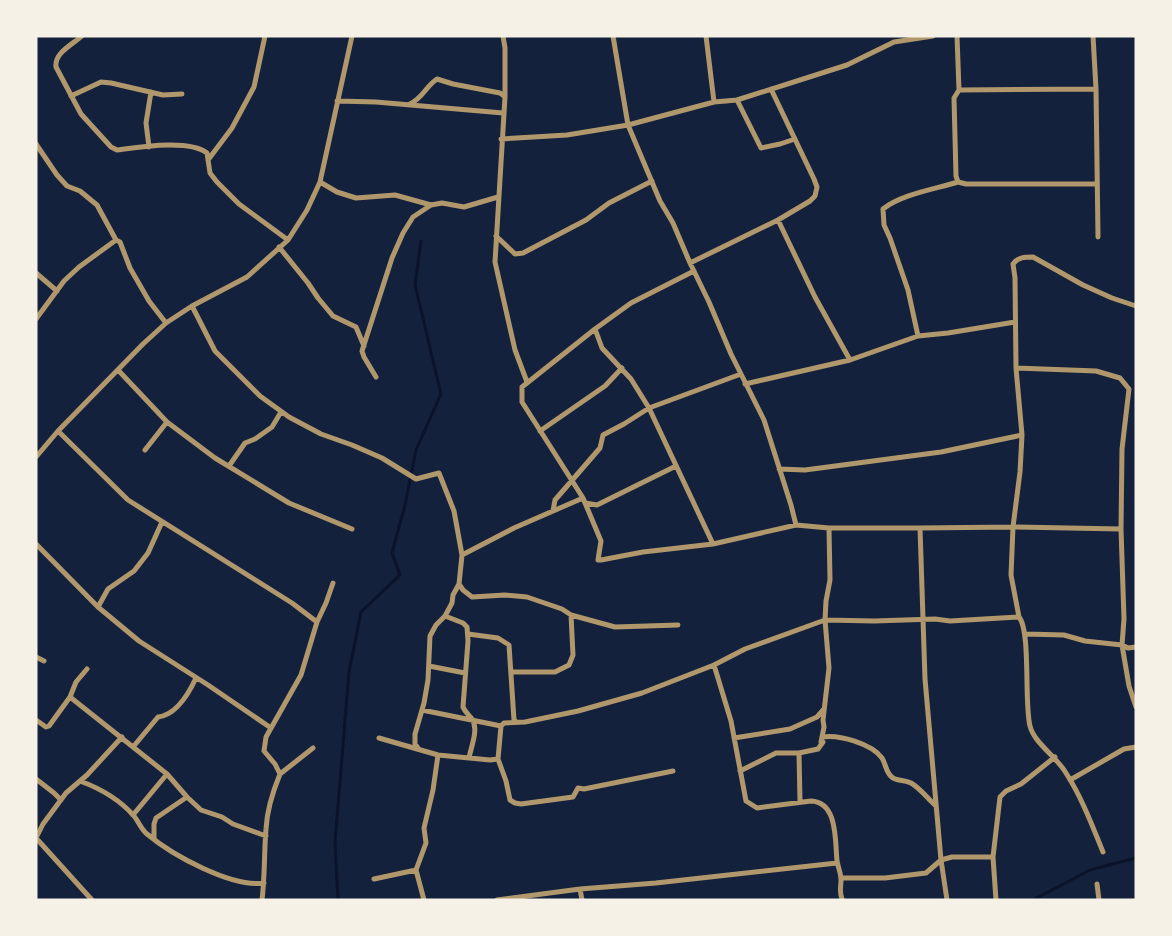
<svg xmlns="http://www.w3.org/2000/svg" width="1172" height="936" font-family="Rubik,sans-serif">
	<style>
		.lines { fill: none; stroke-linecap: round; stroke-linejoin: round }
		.stream { stroke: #0b132b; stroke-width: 3 }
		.minor { stroke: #b1986c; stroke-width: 5 }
	</style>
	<rect width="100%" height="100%" fill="#14213d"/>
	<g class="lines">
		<!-- stream -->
		<path class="stream" d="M338 900 335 842 349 672 361 612 400 575 392 553 405 505 416 450 441 394 415 285 421 241
			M1033 900 1090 870 1136 858"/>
		<!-- minor -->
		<path class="minor" d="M82 36C73 44 54 53 56 67L81 114 111 147 117 150C140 147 189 139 207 153L210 173 217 182 239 204 288 240
			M503 36 505 48V97L495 262 515 350 527 382
			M613 36 628 125 660 201 673 223 690 263 709 302 731 354 764 420 791 505 796 525 829 528H920L925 679 941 860 952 857H993L996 900
			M706 36 714 102
			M957 36 959 90 954 98 956 176 958 182
			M1093 36 1096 89 1098 237
			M959 90 1096 89
			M71 96 101 82 111 83 163 95 182 94
			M737 100 761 148 780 144 795 139
			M337 101 376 102 503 113
			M410 104C424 97 425 87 437 79L453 84 500 93 504 96
			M501 139 567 135 628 125 714 102 737 100 847 65 894 42 933 36
			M36 144 57 175 67 186 80 191 97 205 116 240 120 242 130 268 149 301 166 323
			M149 147 146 123 151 92
			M208 160 232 128 254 87 265 36
			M320 182 337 192 356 198 395 195 431 205 442 203 464 207 498 197
			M778 220 815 297 850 360
			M496 236 515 254 523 253 586 220 609 203 652 181
			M279 247 308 283 318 298 333 316 356 327 364 346
			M690 263 778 220 810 201 815 196 817 187 814 179 771 89
			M694 271 631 303 595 329 522 387V402L583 498 601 541 598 560H601L643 552 713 544 796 525
			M36 273 57 291
			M192 306 215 351 260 396 289 417 321 434 352 445 382 458 416 479 439 473 454 511 462 555 459 584 453 595 452 603 445 616 436 625 430 636 428 680 424 703 415 734V744L418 748
			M36 319 64 281 79 267 116 240
			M595 329 602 348 631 379 649 408 713 544
			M918 336 908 290 890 238 884 225 883 209C902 194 936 189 958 182L966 184H1097
			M1016 368 1096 371 1120 378 1129 389 1122 449 1121 529 1124 619 1122 645 1129 686 1136 707
			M118 370 167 422 215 458 289 503 352 529
			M376 377 364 357 362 351 392 258 403 233 413 217 431 205
			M745 384 850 360 918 336 948 333 1015 322
			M58 431 128 500 292 603 317 622
			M540 431 605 386 622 368
			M145 450 167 422
			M36 457 58 431 143 344 166 323 192 306 247 277 288 240 307 210 320 182 352 36
			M229 466 245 443 255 439 272 427 281 412
			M779 469 805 470 941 452 1022 435
			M585 503 597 505 676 466
			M553 511 555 500 600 448 603 435 624 424 649 408 741 374
			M920 528 1013 527 1121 529
			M36 544 98 607 139 641 208 685 271 728
			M462 555 514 528 583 498
			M459 584 463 590 472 597 505 595 527 597 562 609 571 615 615 627 678 625
			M98 607 108 589 134 571 148 553 162 522
			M445 616 463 623 467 627 468 641 463 707C465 712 468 714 472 719 479 729 471 747 469 758
			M1019 617 1011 575 1013 527 1020 472 1022 435 1016 368 1015 278 1013 264C1018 257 1025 257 1033 257L1083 285 1112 298 1136 306
			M468 634 498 638 509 645 514 720 516 722
			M1025 634 1064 635 1085 641 1122 645 1128 648 1136 647
			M36 657 44 661
			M714 665 731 721 746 801 757 808 811 801C838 802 835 841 837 861 838 867 841 873 841 880 841 887 839 892 842 899
			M429 666 465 673
			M511 672H555L569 665 573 655 571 615
			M70 697 167 774 187 797 201 810 222 817 233 824 266 836
			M422 710 501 726 504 723 525 722 578 711 642 693 714 665 745 649 825 620 874 621 935 619 950 621 1019 617C1031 631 1024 704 1030 726 1034 743 1057 757 1066 773 1082 798 1092 825 1103 852
			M36 720 46 727 49 726 70 697 76 682 87 669
			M501 726 498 759 506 781 510 800 515 803 521 804 573 797 578 788 584 789 673 771
			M822 737C839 734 872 744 882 758 886 764 886 774 893 778 898 781 905 780 911 783 920 788 927 798 935 805
			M379 738 438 755 490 760 498 759
			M734 738 790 729 817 717 824 709
			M133 747 158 717C176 715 189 693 196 678
			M799 753 800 802
			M740 771 776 753H799L818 749 823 742H821L824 727 823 720 829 668 825 620 826 601 830 580 829 528
			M280 774 313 748
			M36 779 54 793 61 800
			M1070 780 1124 749 1136 747
			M80 781C99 788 120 800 134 816 139 822 141 829 147 834 172 855 232 888 264 883
			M133 815 167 774
			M36 838 43 824 66 793 87 775 122 737
			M36 838 92 900
			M154 839V824L156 818 187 797
			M993 857 1000 797 1006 791 1021 784 1055 757
			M941 860 947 900
			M842 878H885L926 873 941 860
			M374 879 416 870
			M1097 884 1099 900
			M580 889 582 900
			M262 900C265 876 264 853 266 829 267 810 273 791 280 774L275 764 264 751 266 737 301 675 317 622 326 603 333 583
			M424 900 416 870 426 843 424 828 433 790 438 755
			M497 900 580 889 656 883 837 863"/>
	</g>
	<!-- border -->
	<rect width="1172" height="936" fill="none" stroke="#f6f1e7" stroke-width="75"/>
</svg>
